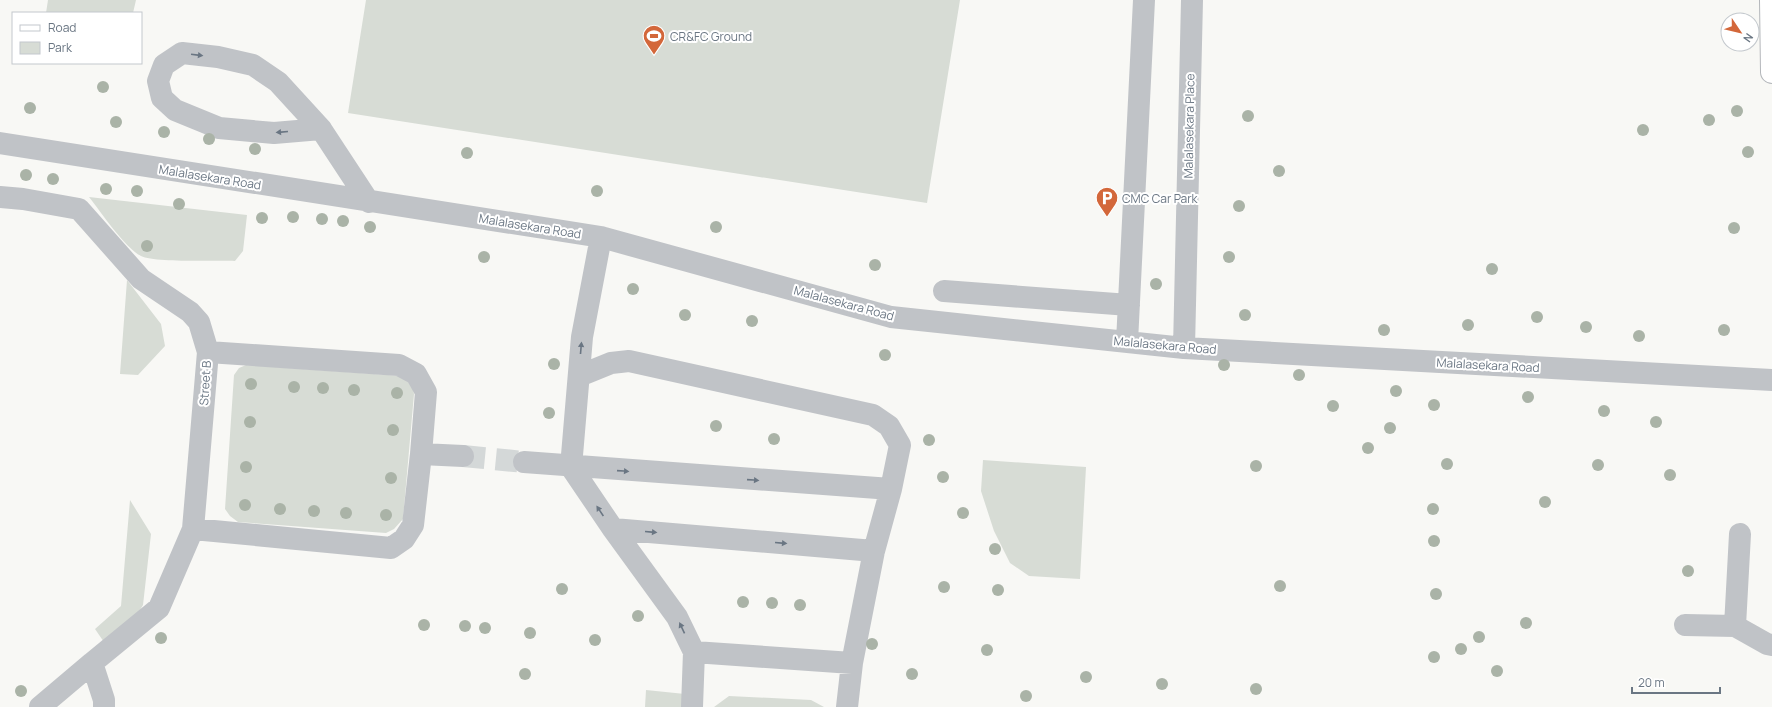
<svg xmlns="http://www.w3.org/2000/svg" width="1772" height="707" font-family="Manrope,sans-serif">
	<style>
		.green { fill: #d7dcd5 }
		.lines { fill: none; stroke-linecap: round; stroke-linejoin: round }
		.minor-tunnel { stroke: #d4d8d8; stroke-width: 22; stroke-dasharray: 22 11; stroke-linecap: butt }
		.major-casing { stroke: #b4b7bb; stroke-width: 24 }
		.minor { stroke: #c0c3c7; stroke-width: 22 }
		.major { stroke: #fff; stroke-width: 22 }
		.tree { fill: #aab3a7 }
		.oneway { fill: #6a7683 }
		.labels { text-anchor: middle; dominant-baseline: central; stroke-width: 4; stroke-linejoin: round; paint-order: stroke }
		.poi-label { font-size: 12px; fill: #6a7683; stroke: #fff; text-anchor: start }
		.street-label { font-size: 12px; fill: #6a7683; stroke: #fff }
	</style>
	<rect width="100%" height="100%" fill="#f8f8f5"/>
	<!-- green -->
	<path class="green" d="M48 0H136L133 13H46Z
		M366 0H960L927 203 348 113Z
		M89 197 247 215 243 251 235 261C216 260 155 263 141 256 125 248 101 212 89 197Z
		M127 280 161 324 165 346 138 375 120 374Z
		M246 365 402 376 412 383 414 394 403 519 394 529 386 533 238 522 230 516 225 509 234 375 239 368Z
		M983 460 1086 467 1080 579 1029 576 1010 563 994 531 981 491Z
		M130 500 151 534 143 605 134 620 106 645 95 629 121 606Z
		M646 690 685 694 684 707H645Z
		M729 696 811 700 824 707H714Z"/>
	<g class="lines">
		<!-- minor-tunnel -->
		<path class="minor-tunnel" d="M463 456 524 462"/>
		<!-- major casing -->
		<g class="major-casing">
			<path id="major" d="M1771 0 1772 72"/>
		</g>
		<!-- minor -->
		<path class="minor" d="M321 129 274 133 219 128 175 110 162 98 158 81 164 65 182 53 218 57 253 65 278 82 321 129 369 202
			M0 143 601 237 891 317 1184 348 1772 380
			M0 197 23 199 79 209 141 279 190 312 199 322 208 352
			M601 237 582 337 571 467 613 529 677 617 694 652 692 707
			M944 291 1129 305
			M1127 342 1144 0
			M1184 348 1192 0
			M579 376 611 363 629 361 873 415 889 426 900 445 891 489 874 551 852 663 847 707
			M524 462 891 489
			M193 529 391 548 404 539 413 525 421 454
			M613 529 874 551
			M1685 625 1735 626 1767 644 1772 645
			M1735 626 1740 534
			M694 652 852 663
			M40 707 92 663
			M104 707V700L92 663 159 608 193 529 208 352 399 365 416 374 426 392 421 454 463 456"/>
		<!-- major -->
		<use href="#major" class="major"/>
	</g>
	<!-- trees -->
	<g class="tree">
		<circle cx="103" cy="87" r="6"/>
		<circle cx="30" cy="108" r="6"/>
		<circle cx="1737" cy="111" r="6"/>
		<circle cx="1248" cy="116" r="6"/>
		<circle cx="1709" cy="120" r="6"/>
		<circle cx="116" cy="122" r="6"/>
		<circle cx="1643" cy="130" r="6"/>
		<circle cx="164" cy="132" r="6"/>
		<circle cx="209" cy="139" r="6"/>
		<circle cx="255" cy="149" r="6"/>
		<circle cx="1748" cy="152" r="6"/>
		<circle cx="467" cy="153" r="6"/>
		<circle cx="1279" cy="171" r="6"/>
		<circle cx="26" cy="175" r="6"/>
		<circle cx="53" cy="179" r="6"/>
		<circle cx="106" cy="189" r="6"/>
		<circle cx="137" cy="191" r="6"/>
		<circle cx="597" cy="191" r="6"/>
		<circle cx="179" cy="204" r="6"/>
		<circle cx="1239" cy="206" r="6"/>
		<circle cx="293" cy="217" r="6"/>
		<circle cx="262" cy="218" r="6"/>
		<circle cx="322" cy="219" r="6"/>
		<circle cx="343" cy="221" r="6"/>
		<circle cx="370" cy="227" r="6"/>
		<circle cx="716" cy="227" r="6"/>
		<circle cx="1734" cy="228" r="6"/>
		<circle cx="147" cy="246" r="6"/>
		<circle cx="484" cy="257" r="6"/>
		<circle cx="1229" cy="257" r="6"/>
		<circle cx="875" cy="265" r="6"/>
		<circle cx="1492" cy="269" r="6"/>
		<circle cx="1156" cy="284" r="6"/>
		<circle cx="633" cy="289" r="6"/>
		<circle cx="685" cy="315" r="6"/>
		<circle cx="1245" cy="315" r="6"/>
		<circle cx="1537" cy="317" r="6"/>
		<circle cx="752" cy="321" r="6"/>
		<circle cx="1468" cy="325" r="6"/>
		<circle cx="1586" cy="327" r="6"/>
		<circle cx="1384" cy="330" r="6"/>
		<circle cx="1724" cy="330" r="6"/>
		<circle cx="1639" cy="336" r="6"/>
		<circle cx="885" cy="355" r="6"/>
		<circle cx="554" cy="364" r="6"/>
		<circle cx="1224" cy="365" r="6"/>
		<circle cx="1299" cy="375" r="6"/>
		<circle cx="251" cy="384" r="6"/>
		<circle cx="294" cy="387" r="6"/>
		<circle cx="323" cy="388" r="6"/>
		<circle cx="354" cy="390" r="6"/>
		<circle cx="1396" cy="391" r="6"/>
		<circle cx="397" cy="393" r="6"/>
		<circle cx="1528" cy="397" r="6"/>
		<circle cx="1434" cy="405" r="6"/>
		<circle cx="1333" cy="406" r="6"/>
		<circle cx="1604" cy="411" r="6"/>
		<circle cx="549" cy="413" r="6"/>
		<circle cx="250" cy="422" r="6"/>
		<circle cx="1656" cy="422" r="6"/>
		<circle cx="716" cy="426" r="6"/>
		<circle cx="1390" cy="428" r="6"/>
		<circle cx="393" cy="430" r="6"/>
		<circle cx="774" cy="439" r="6"/>
		<circle cx="929" cy="440" r="6"/>
		<circle cx="1368" cy="448" r="6"/>
		<circle cx="1447" cy="464" r="6"/>
		<circle cx="1598" cy="465" r="6"/>
		<circle cx="1256" cy="466" r="6"/>
		<circle cx="246" cy="467" r="6"/>
		<circle cx="1670" cy="475" r="6"/>
		<circle cx="943" cy="477" r="6"/>
		<circle cx="391" cy="478" r="6"/>
		<circle cx="1545" cy="502" r="6"/>
		<circle cx="245" cy="505" r="6"/>
		<circle cx="280" cy="509" r="6"/>
		<circle cx="1433" cy="509" r="6"/>
		<circle cx="314" cy="511" r="6"/>
		<circle cx="346" cy="513" r="6"/>
		<circle cx="963" cy="513" r="6"/>
		<circle cx="386" cy="515" r="6"/>
		<circle cx="1434" cy="541" r="6"/>
		<circle cx="995" cy="549" r="6"/>
		<circle cx="1688" cy="571" r="6"/>
		<circle cx="1280" cy="586" r="6"/>
		<circle cx="944" cy="587" r="6"/>
		<circle cx="562" cy="589" r="6"/>
		<circle cx="998" cy="590" r="6"/>
		<circle cx="1436" cy="594" r="6"/>
		<circle cx="743" cy="602" r="6"/>
		<circle cx="772" cy="603" r="6"/>
		<circle cx="800" cy="605" r="6"/>
		<circle cx="638" cy="616" r="6"/>
		<circle cx="1526" cy="623" r="6"/>
		<circle cx="424" cy="625" r="6"/>
		<circle cx="465" cy="626" r="6"/>
		<circle cx="485" cy="628" r="6"/>
		<circle cx="530" cy="633" r="6"/>
		<circle cx="1479" cy="637" r="6"/>
		<circle cx="161" cy="638" r="6"/>
		<circle cx="595" cy="640" r="6"/>
		<circle cx="872" cy="644" r="6"/>
		<circle cx="1461" cy="649" r="6"/>
		<circle cx="987" cy="650" r="6"/>
		<circle cx="1434" cy="657" r="6"/>
		<circle cx="1497" cy="671" r="6"/>
		<circle cx="525" cy="674" r="6"/>
		<circle cx="912" cy="674" r="6"/>
		<circle cx="1086" cy="677" r="6"/>
		<circle cx="1162" cy="684" r="6"/>
		<circle cx="1256" cy="689" r="6"/>
		<circle cx="21" cy="691" r="6"/>
		<circle cx="1026" cy="696" r="6"/>
	</g>
	<!-- one-way arrows -->
	<defs><path id="oneway-solid" d="M-6-.8H1V-3.2L6.5 0L1 3.2V.8H-6Z"/></defs>
	<g class="oneway">
		<use href="#oneway-solid" transform="translate(197 55) rotate(7)"/>
		<use href="#oneway-solid" transform="translate(282 132) rotate(175)"/>
		<use href="#oneway-solid" transform="translate(581 348) rotate(-85)"/>
		<use href="#oneway-solid" transform="translate(623 471) rotate(4)"/>
		<use href="#oneway-solid" transform="translate(753 480) rotate(4)"/>
		<use href="#oneway-solid" transform="translate(600 511) rotate(-124)"/>
		<use href="#oneway-solid" transform="translate(651 532) rotate(5)"/>
		<use href="#oneway-solid" transform="translate(781 543) rotate(5)"/>
		<use href="#oneway-solid" transform="translate(682 628) rotate(-115)"/>
	</g>
	<!-- icons -->
	<defs>
		<g id="stadium-pin" transform="scale(1.15)"><path d="M0 17L-7.5 6A9.5 9.5 0 1 1 7.5 6Z" fill="#d3673a" stroke="#fff"/><path d="M0-5a6.5 5 0 1 0 0 10a6.5 5 0 1 0 0-10ZM-3.5-1.8h7v3.6h-7Z" fill="#fff"/></g>
		<g id="parking-pin" transform="scale(1.15)"><path d="M0 17L-7.5 6A9.5 9.5 0 1 1 7.5 6Z" fill="#d3673a" stroke="#fff"/><path d="M-3.5-5.5H1a3.5 3.5 0 0 1 0 7H-1V5.5H-3.5ZM-1-3.4V-.6H.8a1.4 1.4 0 0 0 0-2.8Z" fill="#fff"/></g>
	</defs>
	<g fill-rule="evenodd">
		<use href="#stadium-pin" x="654" y="36"/>
		<use href="#parking-pin" x="1107" y="198"/>
	</g>
	<g class="labels">
		<!-- poi labels -->
		<g class="poi-label">
			<text x="670" y="36">CR&amp;FC Ground</text>
			<text x="1122" y="198">CMC Car Park</text>
		</g>
		<!-- street labels -->
		<g class="street-label">
			<text transform="translate(1189 126) rotate(-89)">Malalasekara Place</text>
			<text transform="translate(210 177) rotate(9)">Malalasekara Road</text>
			<text transform="translate(530 226) rotate(9)">Malalasekara Road</text>
			<text transform="translate(844 303) rotate(15)">Malalasekara Road</text>
			<text transform="translate(1165 345) rotate(5)">Malalasekara Road</text>
			<text transform="translate(1488 365) rotate(3)">Malalasekara Road</text>
			<text transform="translate(205 383) rotate(-86)">Street B</text>
		</g>
	</g>
	<!-- legend -->
	<rect x="12" y="12" width="130" height="52" fill="#ffffff" stroke="#c3c8cd"/>
	<rect x="20" y="25" width="20" height="6" fill="#ffffff" stroke="#c3c8cd"/>
	<text x="48" y="32" font-size="12" fill="#6a7683">Road</text>
	<rect x="20" y="42" width="20" height="12" fill="#d7dcd5" stroke="#c3c8cd"/>
	<text x="48" y="52" font-size="12" fill="#6a7683">Park</text>
	<!-- north arrow -->
	<g transform="translate(1740 32) rotate(125)"><circle r="19" fill="#ffffff" stroke="#c3c8cd"/>
	<path d="M0-3L7 15L0 10L-7 15Z" fill="#d3673a"/>
	<text y="-6" font-size="11" font-weight="bold" text-anchor="middle" fill="#6a7683">N</text>
	</g>
	<!-- scale -->
	<path d="M1632 687v6h88v-6" fill="none" stroke="#6a7683" stroke-width="2"/>
	<text x="1638" y="687" font-size="12" fill="#6a7683" stroke="#ffffff" stroke-width="3" paint-order="stroke">20 m</text>
</svg>
